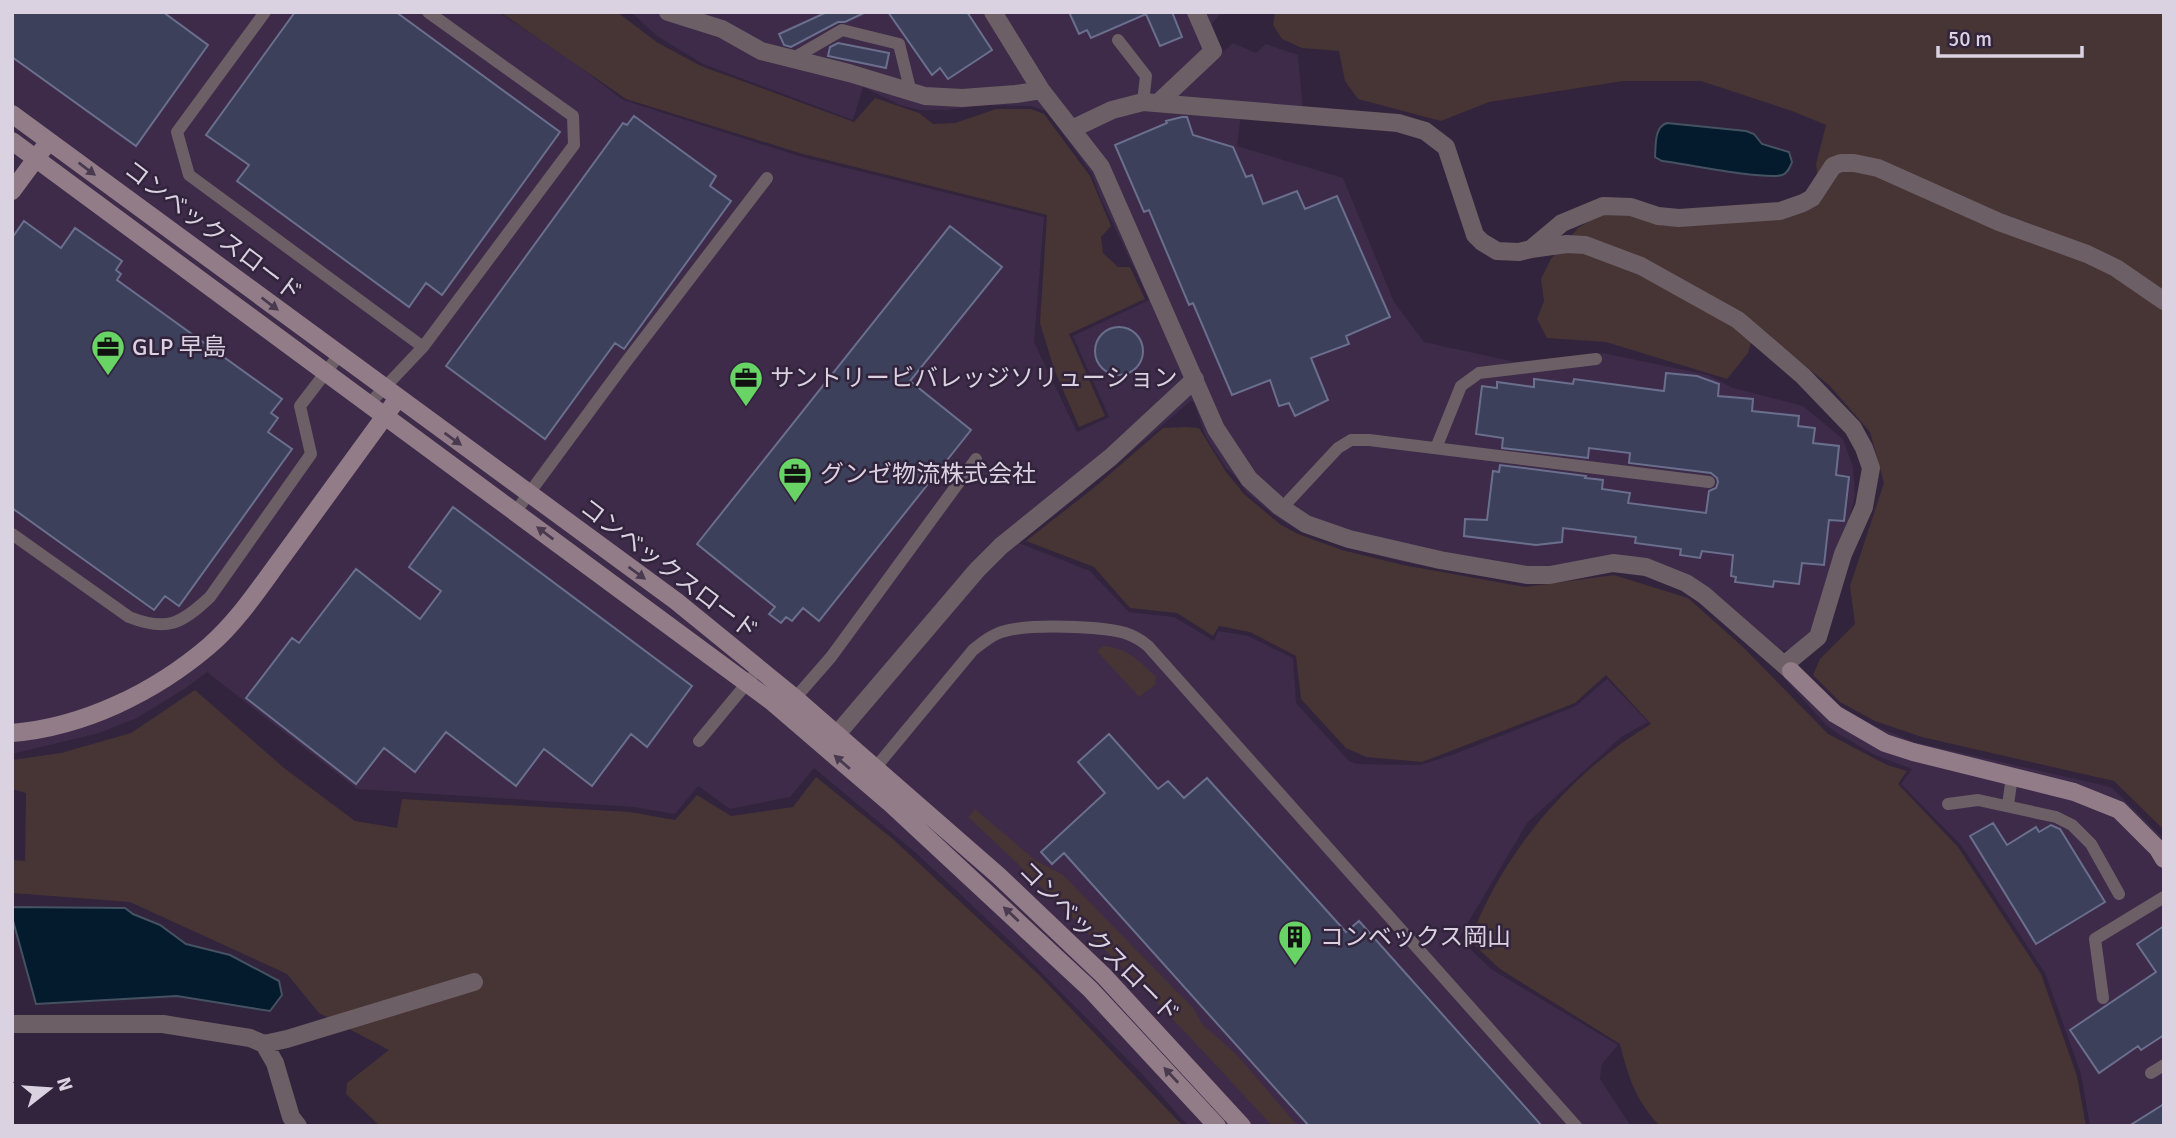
<svg xmlns="http://www.w3.org/2000/svg" width="2176" height="1138" font-family="Signika,'Noto Sans JP',sans-serif">
	<style>
		.built { fill: #3d2b49 }
		.green { fill: #473434 }
		.water { fill: #031b2c; stroke: #445262; stroke-width: 2 }
		.building { fill: #3c405b; stroke: #6a6f8d; stroke-width: 2 }
		.lines { fill: none; stroke-linecap: round; stroke-linejoin: round }
		.lane { stroke: #6d5f66; stroke-width: 12 }
		.street { stroke: #6d5f66; stroke-width: 18 }
		.secondary { stroke: #927c88; stroke-width: 18 }
		.oneway { fill: #4a3a4f }
		.labels { text-anchor: middle; dominant-baseline: central; stroke-width: 5; stroke-linejoin: round; paint-order: stroke }
		.street-label { font-size: 24px; fill: #dad1e1; stroke: #32243c }
		.poi-label { font-size: 24px; fill: #dad1e1; stroke: #32243c; text-anchor: start }
	</style>
	<rect width="100%" height="100%" fill="#32243c"/>
	<!-- built -->
	<path class="built" d="M12 12H498L568 58 623 100 802 157 1044 217 1034 342 1077 432 1109 417 1073 336 1149 300 1099 194 1092 174 1046 111 1031 106 984 105 947 110H919L900 105 863 87 853 120 703 64 657 36 631 12H1222L1212 24 1223 52 1233 43 1256 53 1266 44 1298 55 1304 122 1241 116 1237 146 1343 178 1394 302 1424 342 1515 362 1603 353 1708 375 1733 388 1803 406 1843 439 1853 467 1855 496 1835 572 1817 630 1798 647 1781 651 1841 707 1875 726 1914 742 2111 787 2164 839V1126H2090L2081 1074 2045 973 1961 845 1901 784 1912 769 1875 755 1837 733 1825 724 1767 659 1701 601 1685 591 1648 576 1615 570 1548 582 1525 584 1403 562 1341 546 1297 530 1276 517 1246 492 1238 479 1226 468 1206 437 1194 402 1191 401 1075 499 1019 543 1090 571 1129 612 1174 617 1214 641 1218 631 1248 636 1293 658 1296 703 1349 761 1357 764 1420 765 1452 755 1576 706 1607 679 1648 722 1621 737 1527 823 1459 938 1491 969 1618 1045 1602 1064 1600 1079 1631 1126H1188L1144 1076 1011 942 916 853 814 768 790 797 730 809 698 786 675 814 633 807 357 789 207 672 186 688 137 718 99 733 12 754Z"/>
	<!-- green -->
	<path class="green" d="M500 12H617L658 43 701 66 854 122 875 98 919 113 933 124 955 123 996 109H1031L1044 114 1090 176 1111 226 1101 237 1103 253 1118 267H1130L1145 299 1069 334 1105 416 1079 427 1054 369 1040 323 1047 215 803 154 626 99Z
		M1275 12H2164V830L2114 781 1922 737 1875 721 1840 702 1813 675 1820 659 1855 624 1850 586 1884 483 1870 432 1830 386 1734 308 1752 339 1748 353 1727 379 1606 342 1547 338 1537 319 1544 301 1541 279 1551 259 1578 228 1599 215 1625 214 1664 226 1787 218 1821 201 1816 164 1826 125 1792 111 1701 81H1623L1489 102 1441 121 1358 99 1345 81 1339 51 1302 48 1282 39 1273 25Z
		M1186 427 1199 428 1226 472 1244 494 1281 525 1298 534 1342 550 1403 565 1525 587 1614 575 1688 598 1744 648 1828 734 1887 765 1907 771 1898 784 1958 847 2041 974 2077 1076 2086 1126H1689L1658 1124C1635 1099 1628 1076 1620 1044L1500 969 1470 941C1501 854 1572 771 1651 724L1606 675 1575 703 1422 762 1366 757 1346 748 1301 699 1296 656 1250 632 1219 626 1213 636 1177 613 1130 608 1094 567 1026 541 1096 486 1163 428Z
		M1103 646C1126 647 1141 662 1156 677L1155 685 1139 697 1097 651Z
		M195 690 284 768 355 821 397 828 402 799 630 812 675 820 697 795 731 816 793 807 816 777 894 840 1039 975 1183 1126H380L346 1094 347 1083 389 1050 319 1013 287 974 130 902 12 893V860L25 861 26 793 12 789V760L61 753 131 733Z
		M975 809 1035 860 1063 875 1193 1008 1203 1025 1236 1054 1298 1126H1272C1175 1019 1074 916 968 817Z"/>
	<!-- water -->
	<path class="water" d="M1667 123 1746 131 1754 134 1762 144 1789 152 1792 162C1790 167 1788 173 1782 175 1762 180 1687 164 1662 161L1655 157C1656 145 1654 127 1667 123Z
		M12 907 125 908 133 914 160 925 186 944 230 955 279 981 282 995 270 1011 177 996 36 1004 12 917Z"/>
	<!-- building -->
	<path class="building" d="M12 12H163L208 45 136 146 12 57Z
		M295 12H396L560 132 442 295 426 283 409 307 237 181 249 165 206 135Z
		M827 12H866L845 22H838L791 47 784 45 779 34Z
		M888 12H967L992 50 948 79 940 68 932 75Z
		M1069 12H1172L1182 37 1160 46 1146 14 1091 38 1087 30 1079 34Z
		M838 43 889 53 886 68 828 56 830 47Z
		M634 116 716 176 710 186 731 201 624 349 615 343 545 439 446 366 623 123 627 125Z
		M1182 117H1187L1193 135 1233 147 1246 177 1252 175 1263 204 1297 191 1305 209 1337 196 1390 317 1346 336 1349 344 1311 358 1328 400 1295 416 1289 403 1279 406 1270 380 1232 395 1193 303 1189 305 1149 210 1144 212 1115 145 1167 123 1166 121Z
		M24 221 61 248 75 228 122 261 116 270 121 274 117 280 282 399 271 413 278 418 268 432 292 449 179 606 165 596 154 610 12 508V238Z
		M950 226 1002 267 910 381 971 430 819 621 803 608 792 621 786 617 781 623 769 614 775 607 697 544Z
		M1095 351a24 24 0 1 1 48 0a24 24 0 1 1-48 0Z
		M1666 373 1697 376 1719 384 1718 396 1753 399 1752 411 1799 416 1798 426 1815 428 1813 443 1839 446 1836 475 1849 477 1844 521 1829 520 1824 565 1802 563 1799 584 1774 581 1773 587 1735 582 1736 577 1731 576 1733 555 1702 551 1700 558 1680 555 1681 549 1635 543 1636 537 1563 528 1562 542 1536 545 1464 536 1465 519 1487 520 1493 471 1499 472 1500 465 1586 476 1585 478 1603 480 1602 489 1630 493 1628 503 1706 513 1709 491 1716 488 1718 482 1717 478 1711 473 1629 463 1630 453 1589 448 1588 458 1502 448 1503 438 1476 434 1482 386 1497 388V382L1534 387V379L1573 384 1574 379 1664 391Z
		M453 507 692 686 647 747 631 734 592 786 544 749 516 786 446 732 415 772 384 748 356 784 246 698 292 638 299 643 356 569 420 619 441 591 409 567Z
		M1109 734 1158 789 1168 781 1184 798 1207 778 1346 932 1359 921 1542 1126H1309L1064 853 1052 864 1041 852 1105 793 1078 762Z
		M1993 823 2007 845 2036 827 2039 832 2051 825 2060 829 2105 902 2036 944 1970 836Z
		M2164 926V1035L2141 1050 2138 1046 2099 1073 2070 1030 2156 972 2137 944Z
		M2164 1104V1126H2129Z"/>
	<g class="lines">
		<!-- lane -->
		<path class="lane" d="M265 12 177 132 189 175 423 347
			M1118 40 1146 76 1143 102
			M792 59 842 30 899 44 911 93
			M370 403 423 347 574 145 573 116 428 12
			M1436 448 1461 386 1479 373 1596 359
			M1282 508 1338 448 1351 440H1369L1709 482
			M516 511 626 362 767 178
			M12 534 129 617C167 632 181 624 210 597L311 454 300 406 339 355
			M790 704 831 657 976 459
			M699 741 752 677
			M876 767 973 650C983 642 993 634 1005 631 1029 624 1101 626 1125 633 1134 636 1141 640 1148 646L1576 1126
			M1948 804 1978 800 2056 817 2072 825 2091 844 2119 894
			M2008 805 2012 776
			M2103 998 2095 939 2164 897
			M2151 1073 2164 1065"/>
		<!-- street -->
		<path class="street" d="M668 12 722 29 761 51 849 73 925 96 962 98 1016 94 1041 90
			M993 12 1041 90 1101 167 1216 429 1249 479 1279 506 1306 524 1349 539 1440 560 1527 575H1550L1613 563 1646 567 1686 583 1704 595 1791 671
			M1159 102 1213 51 1196 12
			M1072 129 1112 110 1143 102 1398 123 1425 131 1446 147 1475 235 1482 242 1497 251 1519 252 1531 249 1562 223 1603 206 1631 207 1658 216 1679 218 1780 211 1803 203 1812 198 1833 166 1841 163H1854L1878 168 1999 222 2087 254 2116 268 2164 301
			M1531 249 1567 244 1585 245 1641 266 1738 320 1803 376 1853 428 1864 448 1871 468 1864 507 1843 554 1818 637 1784 665
			M838 733 977 570 1001 546 1111 457 1195 379
			M12 1024H163L250 1038 264 1044 275 1063 291 1117 298 1126
			M264 1044 287 1039 474 982"/>
		<!-- secondary -->
		<path class="secondary" d="M12 114 676 601 795 698 999 876 1104 976 1242 1126
			M12 141 771 701 891 804 1090 989 1217 1126
			M12 191 43 149
			M1791 671 1835 714 1885 743 1913 752 2074 792 2119 810 2158 849 2164 859
			M12 733C84 727 155 692 209 646 238 621 260 587 283 556 320 506 356 455 393 405"/>
	</g>
	<!-- one-way arrows -->
	<defs><path id="oneway-solid" d="M-6-.8H1V-3.2L6.5 0L1 3.2V.8H-6Z" transform="scale(1.75)"/></defs>
	<g class="oneway">
		<use href="#oneway-solid" transform="translate(87 169) rotate(37)"/>
		<use href="#oneway-solid" transform="translate(270 304) rotate(37)"/>
		<use href="#oneway-solid" transform="translate(453 439) rotate(36)"/>
		<use href="#oneway-solid" transform="translate(545 533) rotate(-143)"/>
		<use href="#oneway-solid" transform="translate(637 573) rotate(36)"/>
		<use href="#oneway-solid" transform="translate(842 762) rotate(-139)"/>
		<use href="#oneway-solid" transform="translate(1011 914) rotate(-137)"/>
		<use href="#oneway-solid" transform="translate(1171 1075) rotate(-133)"/>
	</g>
	<!-- icons -->
	<defs>
		<g id="office-pin" transform="scale(1.75)"><path d="M0 17L-7.5 6A9.5 9.5 0 1 1 7.5 6Z" fill="#68d465" stroke="#32243c"/><path d="M-6-3h4V-5.5h4V-3h4V5H-6ZM-1-4.5V-3h2v-1.5ZM-6 0V1H6V0Z" fill="#111"/></g>
		<g id="building-pin" transform="scale(1.75)"><path d="M0 17L-7.5 6A9.5 9.5 0 1 1 7.5 6Z" fill="#68d465" stroke="#32243c"/><path d="M-4-6H4V6H1V3H-1V6H-4ZM-2.5-4.3h1.7v1.8h-1.7ZM.8-4.3h1.7v1.8H.8ZM-2.5-1h1.7V.8h-1.7ZM.8-1h1.7V.8H.8Z" fill="#111"/></g>
	</defs>
	<g fill-rule="evenodd">
		<use href="#office-pin" x="108" y="347"/>
		<use href="#office-pin" x="746" y="378"/>
		<use href="#office-pin" x="795" y="474"/>
		<use href="#building-pin" x="1295" y="937"/>
	</g>
	<g class="labels">
		<!-- street labels -->
		<g class="street-label">
			<text transform="translate(213 231) rotate(37)">コンベックスロード</text>
			<text transform="translate(669 569) rotate(37)">コンベックスロード</text>
			<text transform="translate(1099 942) rotate(45)">コンベックスロード</text>
		</g>
		<!-- poi labels -->
		<g class="poi-label">
			<text x="132" y="347">GLP 早島</text>
			<text x="770" y="378">サントリービバレッジソリューション</text>
			<text x="820" y="474">グンゼ物流株式会社</text>
			<text x="1320" y="937">コンベックス岡山</text>
		</g>
	</g>
	<!-- border -->
	<rect width="2176" height="1138" fill="none" stroke="#dad1e1" stroke-width="28"/>
	<!-- north arrow -->
	<g transform="translate(49 1089) rotate(73)" stroke="#32243c" stroke-width="5" paint-order="stroke">
	<path d="M0-5L12 26L0 18L-12 26Z" fill="#dad1e1"/>
	<text y="-10" font-size="19" font-weight="bold" text-anchor="middle" fill="#dad1e1">N</text>
	</g>
	<!-- scale -->
	<path d="M1938 46v10h144v-10" fill="none" stroke="#dad1e1" stroke-width="3.5"/>
	<text x="1948" y="46" font-size="21" fill="#dad1e1" stroke="#32243c" stroke-width="5" paint-order="stroke">50 m</text>
</svg>
